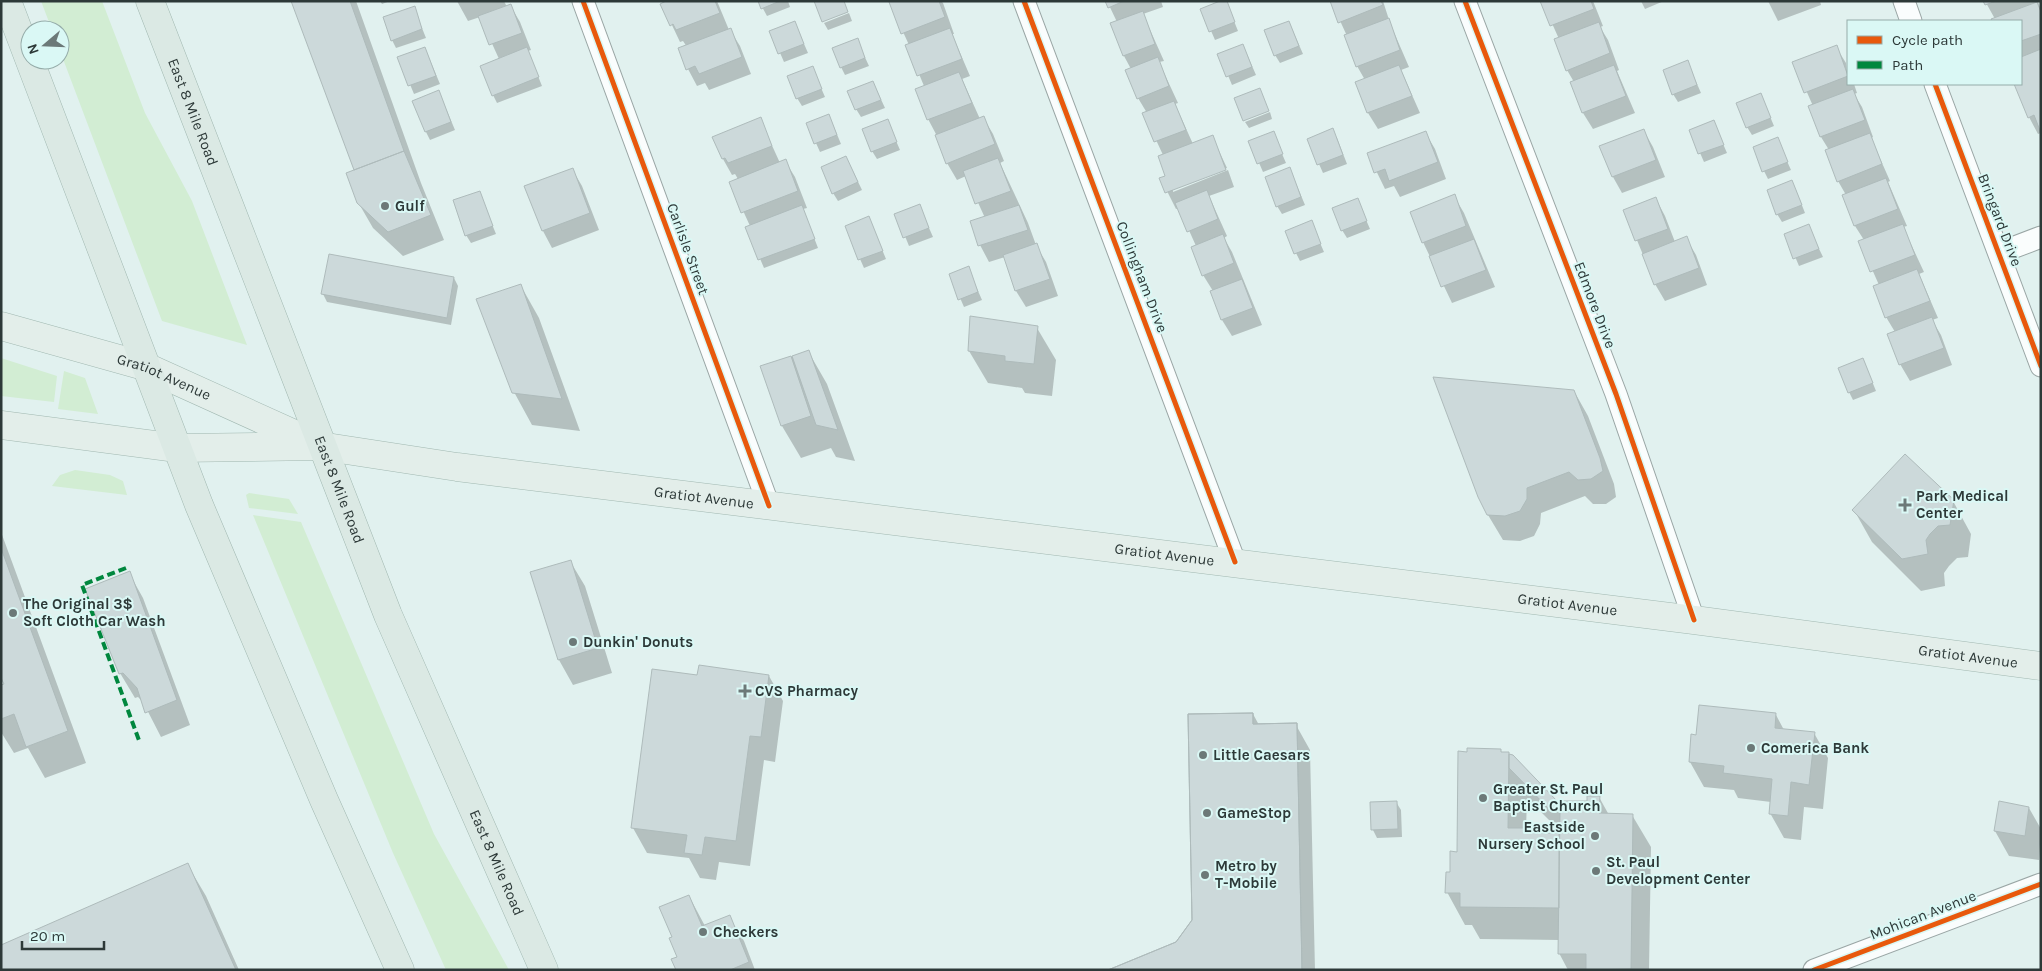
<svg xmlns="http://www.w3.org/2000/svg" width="2042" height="971" font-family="Karla,sans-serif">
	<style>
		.green { fill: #d2edd3 }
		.shadow { fill: #0003; fill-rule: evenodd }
		.building { fill: #ccd9da; stroke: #aebbbb }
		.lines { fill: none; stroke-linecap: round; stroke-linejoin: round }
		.minor-casing { stroke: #9aa6a5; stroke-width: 23 }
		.primary-casing { stroke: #a1b8b1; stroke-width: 29 }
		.trunk-casing { stroke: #a1b8b1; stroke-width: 29 }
		.minor { stroke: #fafdfd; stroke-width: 21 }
		.primary { stroke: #e3eeea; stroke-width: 28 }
		.trunk { stroke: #dbe9e4; stroke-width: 28 }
		.quiet { stroke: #00873e; stroke-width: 4; stroke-dasharray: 8 4; stroke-linecap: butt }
		.cycleway-casing { stroke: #daf8f5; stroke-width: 8 }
		.cycleway { stroke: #e8590c; stroke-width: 5 }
		.poi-dot { fill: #6c7978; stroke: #daf8f5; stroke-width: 2 }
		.labels { text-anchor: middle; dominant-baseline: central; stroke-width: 4; stroke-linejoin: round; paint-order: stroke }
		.street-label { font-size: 15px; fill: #2d3938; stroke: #daf8f5 }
		.poi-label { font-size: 15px; font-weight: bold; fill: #2d3938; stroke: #daf8f5; text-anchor: start }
	</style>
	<rect width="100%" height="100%" fill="#e1f1ef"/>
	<!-- green -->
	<path class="green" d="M41 1H102L145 113 192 201 247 345 162 321 60 51V30H52Z
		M1 358 57 376 54 402 1 396Z
		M64 371 85 378 98 414 58 409Z
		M75 470 110 475 123 481 127 495 52 486 60 475Z
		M249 493 289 499 298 514 249 508 246 495Z
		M253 515 301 522 434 834 509 970H446L393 853Z"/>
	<!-- shadow -->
	<path class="shadow" d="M292 1H356L421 183 444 240 403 256 373 228 358 202 355 170Z
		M380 1H390L382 4Z
		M457 1H504L507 7 510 5 520 22 531 50 528 51 542 86 497 103 493 95 499 59 480 17 468 21Z
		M669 1H717L729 30H730L740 46 751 74 709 90 705 83 697 86 688 69 687 47 683 41 680 42 662 4Z
		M759 1H788L790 7 767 16Z
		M889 1H941L943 3 954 34H952L970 76 962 79 980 119 983 117 993 134 1004 161 1000 163 1028 223 1036 245 1046 262 1058 296 1026 307 1016 291 1005 257 989 262 980 245 985 218 966 176 957 180 947 163 937 136 928 119 924 86 907 45H909Z
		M1107 1H1161L1163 7 1143 14 1164 61 1159 62 1178 103 1175 104 1193 144 1212 136 1227 168 1173 189V192L1228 170 1234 187 1209 196 1227 236 1224 238 1232 252 1262 325 1232 336 1222 320 1213 291 1203 275 1196 246 1179 208 1176 209 1161 179 1167 177 1163 155 1144 114 1147 113 1138 98 1131 69 1124 56 1117 22Z
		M1226 1 1238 31 1215 40 1202 10Z
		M1331 1H1383L1390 23 1409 67 1401 70 1420 113 1378 129 1368 113 1356 83 1365 80 1357 66 1347 36Z
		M1542 1H1593L1603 26 1600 27 1608 40 1619 70 1617 71 1635 113 1593 129 1583 113 1574 82 1567 70 1559 39Z
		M1641 1H1664L1645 9Z
		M1768 1H1820L1821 5 1778 21Z
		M1985 1H2038L2041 11V133L2038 134 2029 117 2016 84H2021V21H1993L1995 19Z
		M414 8 426 38 396 48 392 40Z
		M849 13 852 21 828 30 824 23Z
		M1289 22 1303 54 1280 63 1275 55Z
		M795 23 808 53 784 62 771 32Z
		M857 40 869 66 845 75 841 67Z
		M1243 45 1256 75 1232 85 1219 54Z
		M1836 47 1846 63 1848 84H1854L1857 93 1854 94 1862 107 1873 137 1871 138 1890 181 1888 182 1907 226 1903 227 1924 272 1919 274 1938 318 1932 320 1941 335 1952 365 1910 381 1900 364 1895 332 1886 317 1879 285 1860 242 1864 240 1855 226 1846 195 1838 181 1829 150 1821 137 1813 106 1794 63Z
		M425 48 440 84 414 94 399 58Z
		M1687 61 1701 93 1678 102 1673 94Z
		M812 67 825 97 802 106 797 98Z
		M873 82 885 108 861 117 856 109Z
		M439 92 455 130 430 140 426 132Z
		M1761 95 1774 126 1752 135 1747 127Z
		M1270 112 1272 119 1249 128 1245 122Z
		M829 115 841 144 820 152 807 123Z
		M760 119 780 163 785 161 795 177 807 208 803 209 818 248 764 268 747 228 750 226 730 182 738 179 735 174 732 175 723 159Z
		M887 120 900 150 877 159 872 151Z
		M1713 121 1727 153 1704 162 1690 130Z
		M1644 131 1653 147 1665 177 1622 193 1613 177Z
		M1425 132 1435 149 1446 179 1400 197 1394 186 1385 189 1368 154Z
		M1273 133 1286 163 1263 172 1250 142Z
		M1337 138 1347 164 1323 173 1308 139Z
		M1777 139 1791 170 1768 179 1764 171Z
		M850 165 862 190 838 201 833 193Z
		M572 169 582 186 599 230 552 248 543 231 526 186Z
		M1290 169 1305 205 1282 214 1277 206Z
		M1796 190 1805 213 1782 222 1777 214Z
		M479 192 496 234 471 243 466 235Z
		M1454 196 1464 213 1495 287 1452 303 1423 242Z
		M1357 199 1370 229 1347 238 1342 230Z
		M1656 199 1665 216 1675 242 1686 238 1696 255 1707 285 1665 301 1655 284 1625 211Z
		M919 205 933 237 909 246 896 214Z
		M869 218 886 259 864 268 846 227Z
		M1311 222 1324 252 1300 261 1296 253Z
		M1808 226 1823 257 1799 266 1786 235Z
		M968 268 982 300 964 307 950 275Z
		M454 278 458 286 451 325 327 302 323 294Z
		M521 286 539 318 580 431 532 425 514 392Z
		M1037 328 1056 360 1052 396 1025 393 1022 388 988 383 969 351Z
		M808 351 827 384 855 461 836 457 831 448 801 458 782 426 762 367Z
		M1863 359 1876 391 1853 400 1849 392Z
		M1574 391 1588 416 1614 484 1616 497 1606 504H1593L1585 496 1541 513 1540 524 1534 536 1520 541 1503 540 1488 515Z
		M1953 501 1971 534 1968 557 1957 558 1949 566 1944 573 1945 586 1921 591 1872 542 1854 510Z
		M1 532 86 763 45 778 28 748 14 753 1 732V687L5 685 1 674Z
		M570 561 585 586 612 673 573 685 559 660Z
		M129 573 143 598 190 725 161 737 143 702 138 697 135 698 120 673Z
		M698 676H769L783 701 775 762 764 760 750 866 719 862 716 880 700 878 689 858 647 853 633 828Z
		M1253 714 1259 725H1296L1310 750 1315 970H1110L1176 943 1194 921Z
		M1776 715 1784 730 1814 733 1828 758 1823 809 1804 807 1801 840 1784 838 1770 813 1771 802 1738 798 1734 790 1704 787 1690 762 1697 736Z
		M1500 750 1502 753H1508L1556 802H1589L1599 797 1609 815H1632L1651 847 1649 970H1568L1559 953V940L1480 939 1472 925H1465L1447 892 1458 853ZM1523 784H1526L1533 791 1532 792ZM1527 798 1561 832 1560 834H1535L1533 830H1526Z
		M1396 802 1401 810 1402 837 1377 838 1373 830Z
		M2029 808 2041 829 2039 860 2009 856 1995 831Z
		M187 864 206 896 239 970H1Z
		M689 896 705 926 729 917 744 941 755 970H677L679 958 674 938Z"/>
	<!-- building -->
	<path class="building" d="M291 1H350L404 151 354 170Z
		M666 1H715L720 13 676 30 673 24 670 26 660 4Z
		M758 1H780L761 9Z
		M814 1H844L848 12 822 22Z
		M892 1H939L945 17 901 34 889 2Z
		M1105 1H1124L1108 8Z
		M1220 1H1227L1235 22 1209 32 1200 9Z
		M1330 1H1381L1383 5 1338 23Z
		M1540 1H1591L1594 9 1550 26Z
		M1983 1H1996L1985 5Z
		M2037 2 2041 12V34L2021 41V21H1992L1991 19Z
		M511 4 522 33 489 45 478 16Z
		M415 6 422 29 391 41 383 17Z
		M1143 11 1155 44 1123 56 1110 23Z
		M1389 18 1400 50 1356 67 1344 35Z
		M795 21 804 44 778 54 769 31Z
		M1289 21 1299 46 1274 56 1264 30Z
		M1599 22 1610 53 1566 71 1554 39Z
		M731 28 742 57 699 74 695 66 686 70 678 48Z
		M950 28 962 59 917 76 905 45Z
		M858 38 865 58 840 68 832 48Z
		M1243 44 1252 67 1226 77 1217 54Z
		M1837 45 1848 76 1804 93 1792 62Z
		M425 47 436 76 408 86 397 57Z
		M527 47 539 77 492 96 480 66Z
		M2041 49V133L2034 115 2028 118 2014 84H2021V57Z
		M1158 57 1169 86 1137 99 1125 70Z
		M1688 60 1697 85 1672 95 1663 70Z
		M1399 65 1412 96 1367 113 1355 82Z
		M1614 65 1626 96 1582 113 1570 82Z
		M813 66 822 89 796 99 787 76Z
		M959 72 972 103 927 120 915 89Z
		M873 81 881 100 855 110 847 91Z
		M1260 88 1269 111 1243 121 1234 98Z
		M1853 89 1865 120 1820 137 1808 106Z
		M439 90 451 122 425 132 412 101Z
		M1761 93 1771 118 1746 128 1736 103Z
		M1174 101 1186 130 1154 142 1142 113Z
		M829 114 837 135 814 144 806 123Z
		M984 116 995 144 946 164 935 135Z
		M761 117 772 146 728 163 725 158 722 159 712 137Z
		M888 119 897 142 871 152 862 129Z
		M1714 120 1724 145 1698 154 1689 130Z
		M1333 128 1343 155 1317 165 1307 139Z
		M1644 129 1656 160 1612 177 1599 146Z
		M1274 131 1283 154 1257 164 1248 141Z
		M1426 131 1438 162 1389 181 1385 169 1374 173 1367 153Z
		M1870 133 1882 164 1837 182 1825 150Z
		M1213 135 1226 170 1165 193 1159 178 1165 176 1158 156Z
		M1778 137 1788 162 1762 172 1753 147Z
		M404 151 431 215 388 232 357 203 346 173Z
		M846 156 858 182 832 194 821 167Z
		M998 158 1011 191 975 204 963 171Z
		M786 159 798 191 741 213 729 182Z
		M1290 167 1301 197 1276 207 1265 177Z
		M573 168 590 213 542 231 524 186Z
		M1886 178 1898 209 1854 226 1842 195Z
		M1792 180 1802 205 1776 215 1767 190Z
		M1207 190 1218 219 1187 232 1175 203Z
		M480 191 493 226 465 236 453 200Z
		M1455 194 1466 226 1422 243 1410 212Z
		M1656 197 1668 229 1635 241 1623 210Z
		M1358 198 1367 221 1341 231 1332 208Z
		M920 204 929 228 903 238 894 214Z
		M802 205 815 239 758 260 745 227Z
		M1019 205 1028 230 978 246 970 221Z
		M869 216 883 251 858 260 845 226Z
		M1312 220 1321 244 1294 254 1285 231Z
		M1809 224 1819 249 1793 259 1784 234Z
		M1903 224 1915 255 1870 272 1858 241Z
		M1223 234 1234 263 1202 276 1191 247Z
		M1687 236 1699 268 1654 285 1642 254Z
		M1474 239 1486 270 1441 287 1429 256Z
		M1037 243 1050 279 1015 291 1003 255Z
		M329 254 454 277 447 318 321 294Z
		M969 266 978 292 958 300 949 274Z
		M1917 269 1930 301 1885 318 1873 286Z
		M1242 279 1253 308 1221 320 1210 291Z
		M521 284 562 399 512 393 476 299Z
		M970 316 1038 326 1034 364 1005 361V356L968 351Z
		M1932 317 1944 348 1899 365 1887 334Z
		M809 350 838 430 816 425 792 356Z
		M791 356 811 416 781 426 760 366Z
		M1863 358 1873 383 1848 393 1838 368Z
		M1433 377 1574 390 1600 458 1603 471 1591 479 1578 480 1569 472 1527 488V499L1520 511 1505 516 1487 515 1478 497Z
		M1905 454 1954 500 1950 525 1938 526 1930 534 1926 540 1928 554 1902 559 1852 510Z
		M1 548 68 731 26 747 14 714 1 719V685L4 684 1 678Z
		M571 560 598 648 558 660 530 572Z
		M130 571 177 700 145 713 137 688 123 673 119 674 85 589Z
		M699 665 769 675 761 737 750 736 736 841 705 837 702 855 684 853 687 835 631 828 652 669 697 675Z
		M1699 705 1776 713 1775 728 1815 732 1809 785 1791 782 1788 816 1769 814 1772 779 1723 773 1724 766 1689 762 1691 734 1696 735Z
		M1253 713V724L1297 723 1302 970H1108L1176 942 1192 920 1188 714Z
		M1253 713V724L1297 723 1302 970H1108L1176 942 1192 920 1188 714Z
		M1467 748 1501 749V752H1509L1508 828H1534V833H1559V908L1460 907V893H1445L1446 872H1450V851L1457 852 1458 751 1467 752Z
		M1509 754 1513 755 1557 801H1587V796H1600L1599 813 1633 814 1631 969 1586 970V954H1558L1560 812H1552L1509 768Z
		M1397 801 1398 829 1371 830 1370 802Z
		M1999 801 2029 807 2025 836 1994 831Z
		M188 863 236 970H1V945Z
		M689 895 702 926 730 915 749 962 730 970H676L671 959 677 957 669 938 672 937 659 907Z"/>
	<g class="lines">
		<!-- minor casing -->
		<g class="minor-casing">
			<path id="minor" d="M583 1 769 506
				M1024 1 1235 562
				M1465 1 1616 394 1694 620
				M1904 1 1911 21
				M1935 84 2041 366
				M1999 253 2041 237
				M1814 970 2041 884"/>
		</g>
		<!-- primary casing -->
		<g class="primary-casing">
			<g id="primary">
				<path id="s1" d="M1 326 144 366 314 443"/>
				<path id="s2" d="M1 425 177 448 320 446 457 467 1694 620 2041 666"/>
			</g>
		</g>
		<!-- trunk casing -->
		<g class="trunk-casing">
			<g id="trunk">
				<path d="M7 1 199 505 324 800 400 970"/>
				<path id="s3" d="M150 1 388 615 544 970"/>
			</g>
		</g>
		<!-- minor -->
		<use href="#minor" class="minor"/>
		<!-- primary -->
		<use href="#primary" class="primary"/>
		<!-- trunk -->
		<use href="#trunk" class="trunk"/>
		<!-- quiet -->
		<path class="quiet" d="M126 568 82 585 140 743"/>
		<!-- cycleway casing -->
		<g class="cycleway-casing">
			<path id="cycleway" d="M583 1 769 506
				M1024 1 1235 562
				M1465 1 1616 394 1694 620
				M1935 84 2041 366
				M1814 970 2041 884"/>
		</g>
		<!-- cycleway -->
		<use href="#cycleway" class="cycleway"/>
	</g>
	<!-- markers -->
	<g class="poi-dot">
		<circle cx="385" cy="206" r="5"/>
		<path d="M1902.5 497.5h5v5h5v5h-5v5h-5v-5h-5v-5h5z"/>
		<circle cx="13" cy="613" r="5"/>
		<circle cx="573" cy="642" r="5"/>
		<path d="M742.5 683.5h5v5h5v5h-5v5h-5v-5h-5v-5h5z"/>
		<circle cx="1751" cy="748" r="5"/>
		<circle cx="1203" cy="755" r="5"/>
		<circle cx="1483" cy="798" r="5"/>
		<circle cx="1207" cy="813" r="5"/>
		<circle cx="1595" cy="836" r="5"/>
		<circle cx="1596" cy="871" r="5"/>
		<circle cx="1205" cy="875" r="5"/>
		<circle cx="703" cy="932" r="5"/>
	</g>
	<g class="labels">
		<!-- street labels -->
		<g class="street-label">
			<text stroke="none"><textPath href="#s3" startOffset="119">East 8 Mile Road</textPath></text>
			<text transform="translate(2000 220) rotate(69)">Bringard Drive</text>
			<text transform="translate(688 249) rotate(70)">Carlisle Street</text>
			<text transform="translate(1142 277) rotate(69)">Collingham Drive</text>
			<text transform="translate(1595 305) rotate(69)">Edmore Drive</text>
			<text stroke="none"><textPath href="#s1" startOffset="171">Gratiot Avenue</textPath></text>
			<text stroke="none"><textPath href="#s3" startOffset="524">East 8 Mile Road</textPath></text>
			<text stroke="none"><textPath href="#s2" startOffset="708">Gratiot Avenue</textPath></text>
			<text stroke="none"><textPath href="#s2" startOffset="1172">Gratiot Avenue</textPath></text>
			<text stroke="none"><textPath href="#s2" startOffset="1578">Gratiot Avenue</textPath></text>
			<text stroke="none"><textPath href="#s2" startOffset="1982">Gratiot Avenue</textPath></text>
			<text stroke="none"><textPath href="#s3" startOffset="929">East 8 Mile Road</textPath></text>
			<text transform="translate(1923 915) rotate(-21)">Mohican Avenue</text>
		</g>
		<!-- poi labels -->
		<g class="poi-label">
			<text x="395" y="206">Gulf</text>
			<text x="1916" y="496">Park Medical<tspan x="1916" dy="17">Center</tspan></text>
			<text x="23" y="604">The Original 3$<tspan x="23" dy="17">Soft Cloth Car Wash</tspan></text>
			<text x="583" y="642">Dunkin' Donuts</text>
			<text x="755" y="691">CVS Pharmacy</text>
			<text x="1761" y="748">Comerica Bank</text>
			<text x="1213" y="755">Little Caesars</text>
			<text x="1493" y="789">Greater St. Paul<tspan x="1493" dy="17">Baptist Church</tspan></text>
			<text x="1217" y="813">GameStop</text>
			<text x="1585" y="827" text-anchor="end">Eastside<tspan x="1585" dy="17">Nursery School</tspan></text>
			<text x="1606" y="862">St. Paul<tspan x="1606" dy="17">Development Center</tspan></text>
			<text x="1215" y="866">Metro by<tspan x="1215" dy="17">T-Mobile</tspan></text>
			<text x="713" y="932">Checkers</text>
		</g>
	</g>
	<!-- border -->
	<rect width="2042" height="971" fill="none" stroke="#2d3938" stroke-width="5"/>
	<!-- legend -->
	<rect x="1847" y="20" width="175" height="65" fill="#daf8f5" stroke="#95aca9"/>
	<rect x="1857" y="36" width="25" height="8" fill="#e8590c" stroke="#95aca9"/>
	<text x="1892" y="45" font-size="15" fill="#2d3938">Cycle path</text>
	<rect x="1857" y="61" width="25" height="8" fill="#00873e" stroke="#95aca9"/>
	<text x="1892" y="70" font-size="15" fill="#2d3938">Path</text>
	<!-- north arrow -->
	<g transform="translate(45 45) rotate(251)"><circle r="24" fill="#daf8f5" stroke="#95aca9"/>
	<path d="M0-4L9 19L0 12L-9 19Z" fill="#6c7978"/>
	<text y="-8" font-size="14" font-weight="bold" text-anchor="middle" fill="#2d3938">N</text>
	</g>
	<!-- scale -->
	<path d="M22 941v8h82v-8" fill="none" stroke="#2d3938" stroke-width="2.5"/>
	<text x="30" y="941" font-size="15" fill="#2d3938" stroke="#daf8f5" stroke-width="4" paint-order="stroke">20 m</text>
</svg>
